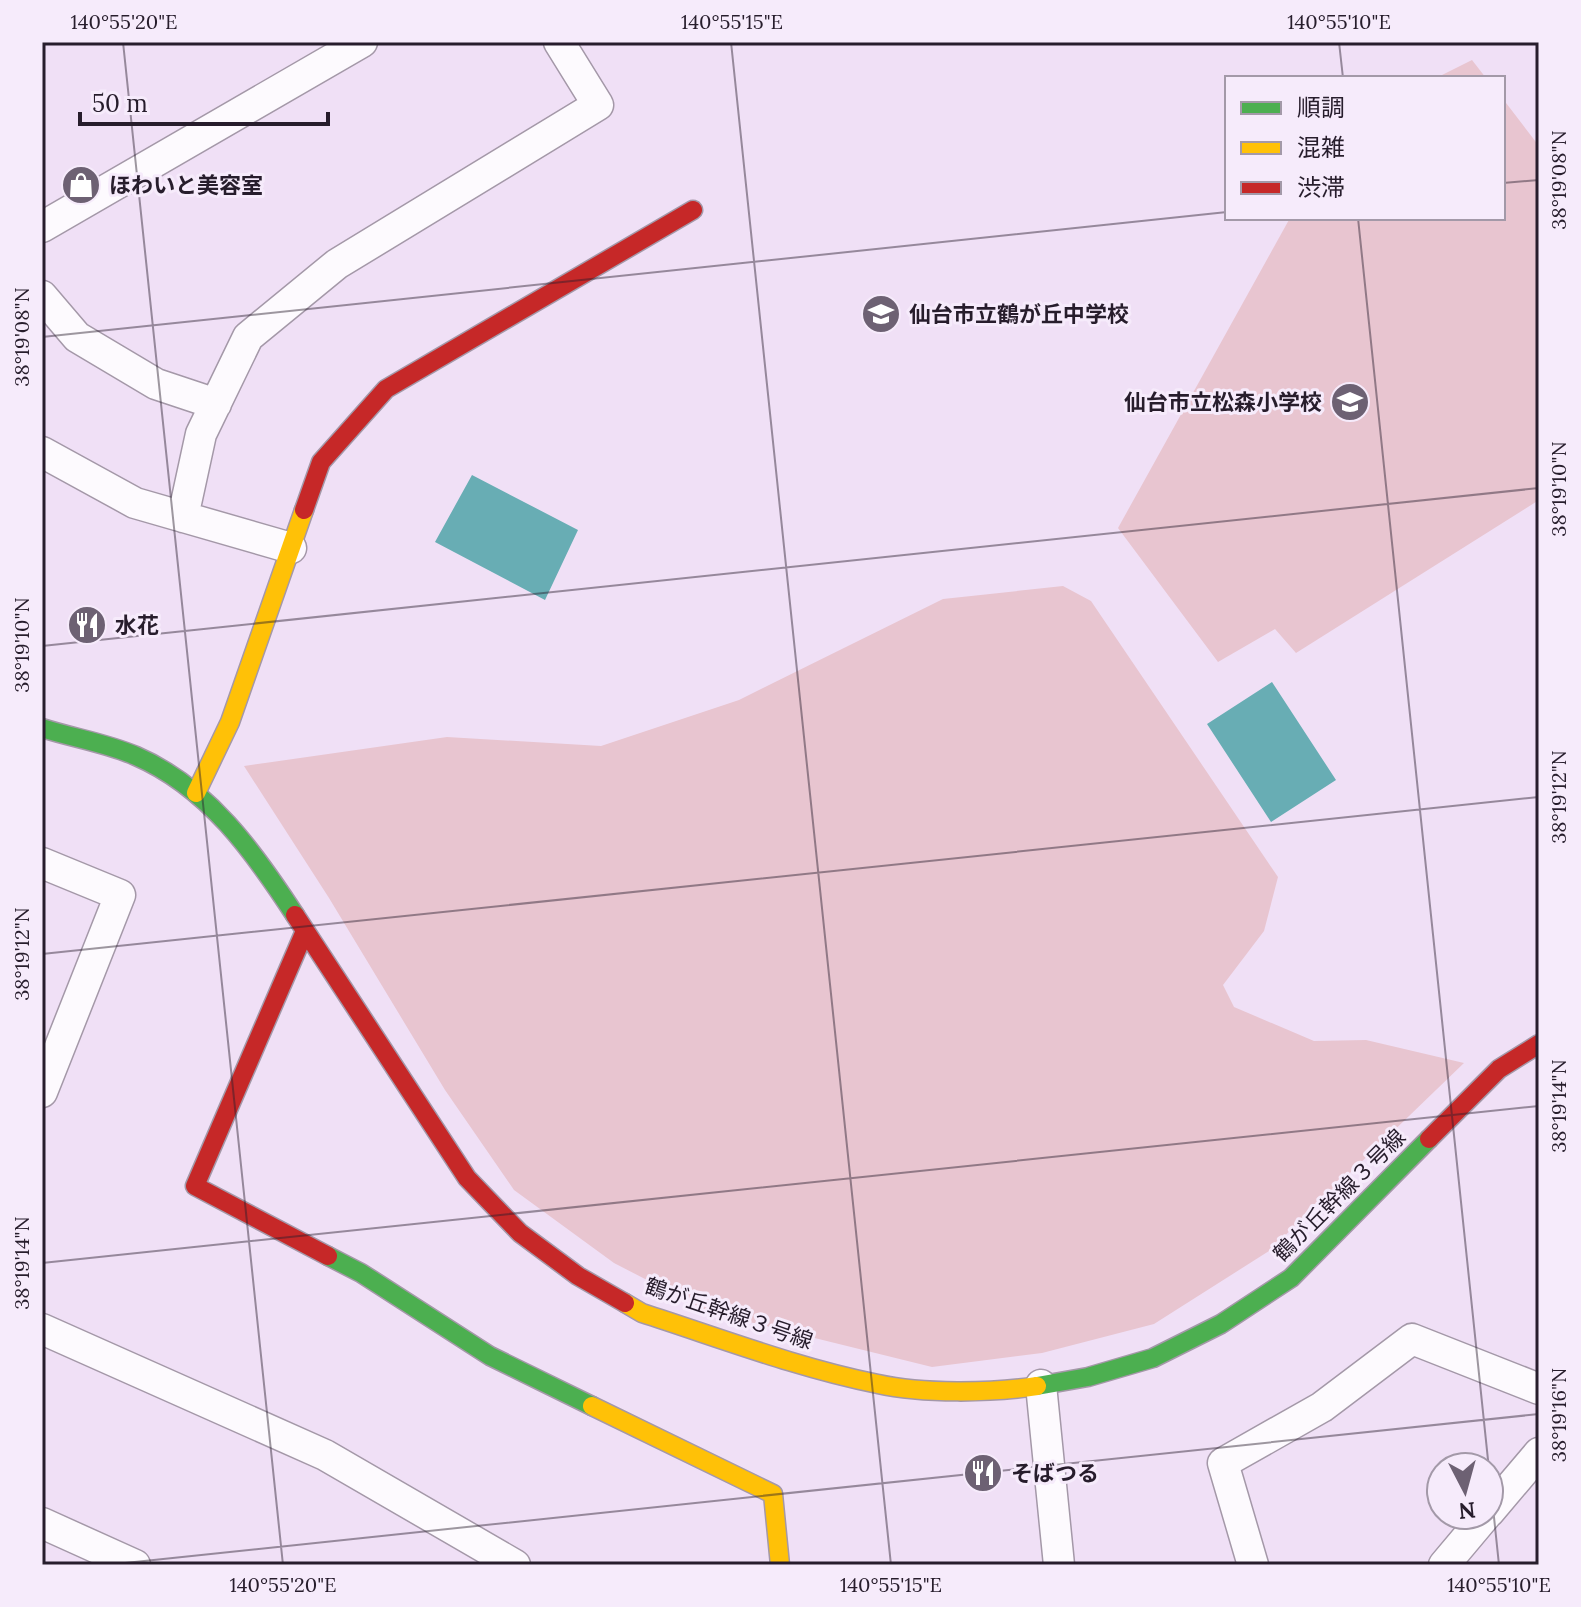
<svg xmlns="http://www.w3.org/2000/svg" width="1581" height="1607" font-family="Lora,'Noto Sans JP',serif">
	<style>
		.green { fill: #e8c5d0 }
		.water { fill: #68adb4 }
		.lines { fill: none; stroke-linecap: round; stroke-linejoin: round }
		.street-casing { stroke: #a498a8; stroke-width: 33 }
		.fast-casing { stroke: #a498a8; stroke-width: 21 }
		.slow-casing { stroke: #a498a8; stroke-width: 21 }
		.jam-casing { stroke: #a498a8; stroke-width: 21 }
		.street { stroke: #fdfafe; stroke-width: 30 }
		.fast { stroke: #4caf50; stroke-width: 18 }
		.slow { stroke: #ffc107; stroke-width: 18 }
		.jam { stroke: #c62828; stroke-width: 18 }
		.ticks { fill: none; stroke: #271d2c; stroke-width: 2; stroke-opacity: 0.45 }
		.labels { text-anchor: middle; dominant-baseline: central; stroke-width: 6; stroke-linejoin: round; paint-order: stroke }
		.poi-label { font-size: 22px; font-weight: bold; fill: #271d2c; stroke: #f6ebfb; text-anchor: start }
		.street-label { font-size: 22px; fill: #271d2c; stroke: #f6ebfb }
		.neatline { fill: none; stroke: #271d2c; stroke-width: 3 }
		.ticks-label { font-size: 20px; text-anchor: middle; fill: #271d2c }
	</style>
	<rect width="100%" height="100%" fill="#f0e0f6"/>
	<!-- green -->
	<path class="green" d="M1472 60 1486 78H1436Z
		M1503 99 1539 146V500L1296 653 1275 629 1218 662 1118 528 1290 218H1503Z
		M1063 586 1091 601 1278 877 1264 931 1223 985 1234 1007 1314 1041 1366 1040 1464 1063 1269 1251 1154 1324 1042 1353 932 1367 709 1312 614 1263 514 1190 445 1090 329 898 244 766 447 737 601 746 739 700 943 599Z"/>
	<!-- water -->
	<path class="water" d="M472 475 578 530 545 600 435 542Z
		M1272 682 1336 780 1271 822 1207 724Z"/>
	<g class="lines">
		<!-- street casing -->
		<g class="street-casing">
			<path id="street" d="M42 227 362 42
				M42 296 77 337 156 384 216 404
				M42 452 135 503 291 548
				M183 517 201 434 248 337 337 264 598 105 559 42
				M42 863 120 895 42 1092
				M42 1329 325 1455 515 1565
				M1041 1385 1059 1565
				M1489 1512 1539 1453
				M42 1523 135 1565
				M1253 1565 1223 1463 1322 1407 1412 1339 1539 1389
				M1444 1565 1486 1515"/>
		</g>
		<!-- fast casing -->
		<g class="fast-casing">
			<path id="fast" d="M42 728C73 738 106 743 136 756 208 787 254 852 295 915
				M328 1256 361 1273 490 1356 592 1406
				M1037 1386 1088 1377 1153 1358 1221 1324 1291 1278 1429 1139"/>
		</g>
		<!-- slow casing -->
		<g class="slow-casing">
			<path id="slow" d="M196 793 230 722 304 510
				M625 1303 642 1313C720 1338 798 1368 878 1384 922 1394 993 1393 1037 1386
				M592 1406 773 1494 780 1565"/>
		</g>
		<!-- jam casing -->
		<g class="jam-casing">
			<path id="jam" d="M304 510 321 462 386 389 693 210
				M295 915 467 1178 520 1233 578 1276 625 1303
				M305 931 195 1186 328 1256
				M1429 1139 1499 1069 1539 1044"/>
		</g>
		<!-- street -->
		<use href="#street" class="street"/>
		<!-- fast -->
		<use href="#fast" class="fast"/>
		<!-- slow -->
		<use href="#slow" class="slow"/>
		<!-- jam -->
		<use href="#jam" class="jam"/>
	</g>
	<!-- ticks -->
	<path class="ticks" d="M123 42 283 1565M731 42 891 1565M1339 42 1343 78M1503 183 1539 180M1358 218 1499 1565M42 337 1227 212M42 646 1539 488M42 954 1539 797M42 1263 1539 1106M106 1565 1539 1414"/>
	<!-- icons -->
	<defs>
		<g id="shop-disc" transform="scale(2)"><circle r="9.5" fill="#6d6173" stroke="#f6ebfb"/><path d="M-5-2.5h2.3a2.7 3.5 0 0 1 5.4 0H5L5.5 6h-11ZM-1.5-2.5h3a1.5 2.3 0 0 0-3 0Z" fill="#fff"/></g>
		<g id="school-disc" transform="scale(2)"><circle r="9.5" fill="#6d6173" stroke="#f6ebfb"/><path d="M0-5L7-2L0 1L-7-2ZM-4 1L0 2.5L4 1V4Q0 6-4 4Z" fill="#fff"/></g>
		<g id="restaurant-disc" transform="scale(2)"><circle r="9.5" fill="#6d6173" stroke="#f6ebfb"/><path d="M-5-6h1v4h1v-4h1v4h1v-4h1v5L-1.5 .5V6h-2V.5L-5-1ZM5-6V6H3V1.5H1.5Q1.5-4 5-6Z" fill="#fff"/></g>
	</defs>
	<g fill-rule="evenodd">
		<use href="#shop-disc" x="81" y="185"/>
		<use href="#school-disc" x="881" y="314"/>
		<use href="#school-disc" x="1350" y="402"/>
		<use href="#restaurant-disc" x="87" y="625"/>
		<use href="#restaurant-disc" x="983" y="1473"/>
	</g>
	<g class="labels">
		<!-- poi labels -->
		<g class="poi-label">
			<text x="109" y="185">ほわいと美容室</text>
			<text x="909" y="314">仙台市立鶴が丘中学校</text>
			<text x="1322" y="402" text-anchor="end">仙台市立松森小学校</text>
			<text x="115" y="625">水花</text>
			<text x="1011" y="1473">そばつる</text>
		</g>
		<!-- street labels -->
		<g class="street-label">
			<text transform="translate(1339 1195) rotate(-45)">鶴が丘幹線３号線</text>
			<text transform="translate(729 1313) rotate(19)">鶴が丘幹線３号線</text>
		</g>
	</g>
	<!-- border -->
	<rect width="1581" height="1607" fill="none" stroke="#f6ebfb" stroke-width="88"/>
	<!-- legend -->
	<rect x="1225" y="76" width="280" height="144" fill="#f6ebfb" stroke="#a399a8" stroke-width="2"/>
	<rect x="1241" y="102" width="40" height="12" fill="#4caf50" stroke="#a399a8" stroke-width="2"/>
	<text x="1297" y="116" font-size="24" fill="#271d2c">順調</text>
	<rect x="1241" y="142" width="40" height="12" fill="#ffc107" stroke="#a399a8" stroke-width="2"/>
	<text x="1297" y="156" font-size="24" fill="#271d2c">混雑</text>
	<rect x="1241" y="182" width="40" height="12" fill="#c62828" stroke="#a399a8" stroke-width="2"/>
	<text x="1297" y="196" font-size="24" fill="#271d2c">渋滞</text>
	<!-- north arrow -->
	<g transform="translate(1465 1491) rotate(174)"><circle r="38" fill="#f6ebfb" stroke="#a399a8" stroke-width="2"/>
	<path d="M0-6L14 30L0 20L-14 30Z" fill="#6d6173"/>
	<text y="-12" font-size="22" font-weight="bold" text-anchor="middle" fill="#271d2c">N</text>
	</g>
	<!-- scale -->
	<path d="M80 112v12h248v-12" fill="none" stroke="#271d2c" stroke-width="4"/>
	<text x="92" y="112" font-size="24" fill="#271d2c" stroke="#f6ebfb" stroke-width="6" paint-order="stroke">50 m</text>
	<rect x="44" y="44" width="1493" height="1519" class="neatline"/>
	<g class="ticks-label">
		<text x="124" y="29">140°55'20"E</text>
		<text x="732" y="29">140°55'15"E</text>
		<text x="1339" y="29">140°55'10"E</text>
		<text transform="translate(1559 180) rotate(-90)" y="7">38°19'08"N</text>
		<text transform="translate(22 337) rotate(-90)" y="7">38°19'08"N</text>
		<text transform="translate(1559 489) rotate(-90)" y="7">38°19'10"N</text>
		<text transform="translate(22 645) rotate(-90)" y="7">38°19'10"N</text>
		<text transform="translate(1559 797) rotate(-90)" y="7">38°19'12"N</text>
		<text transform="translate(22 954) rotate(-90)" y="7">38°19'12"N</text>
		<text transform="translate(1559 1106) rotate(-90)" y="7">38°19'14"N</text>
		<text transform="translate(22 1263) rotate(-90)" y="7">38°19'14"N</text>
		<text transform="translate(1559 1415) rotate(-90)" y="7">38°19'16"N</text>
		<text x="283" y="1592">140°55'20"E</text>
		<text x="891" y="1592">140°55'15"E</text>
		<text x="1499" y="1592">140°55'10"E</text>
	</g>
</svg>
